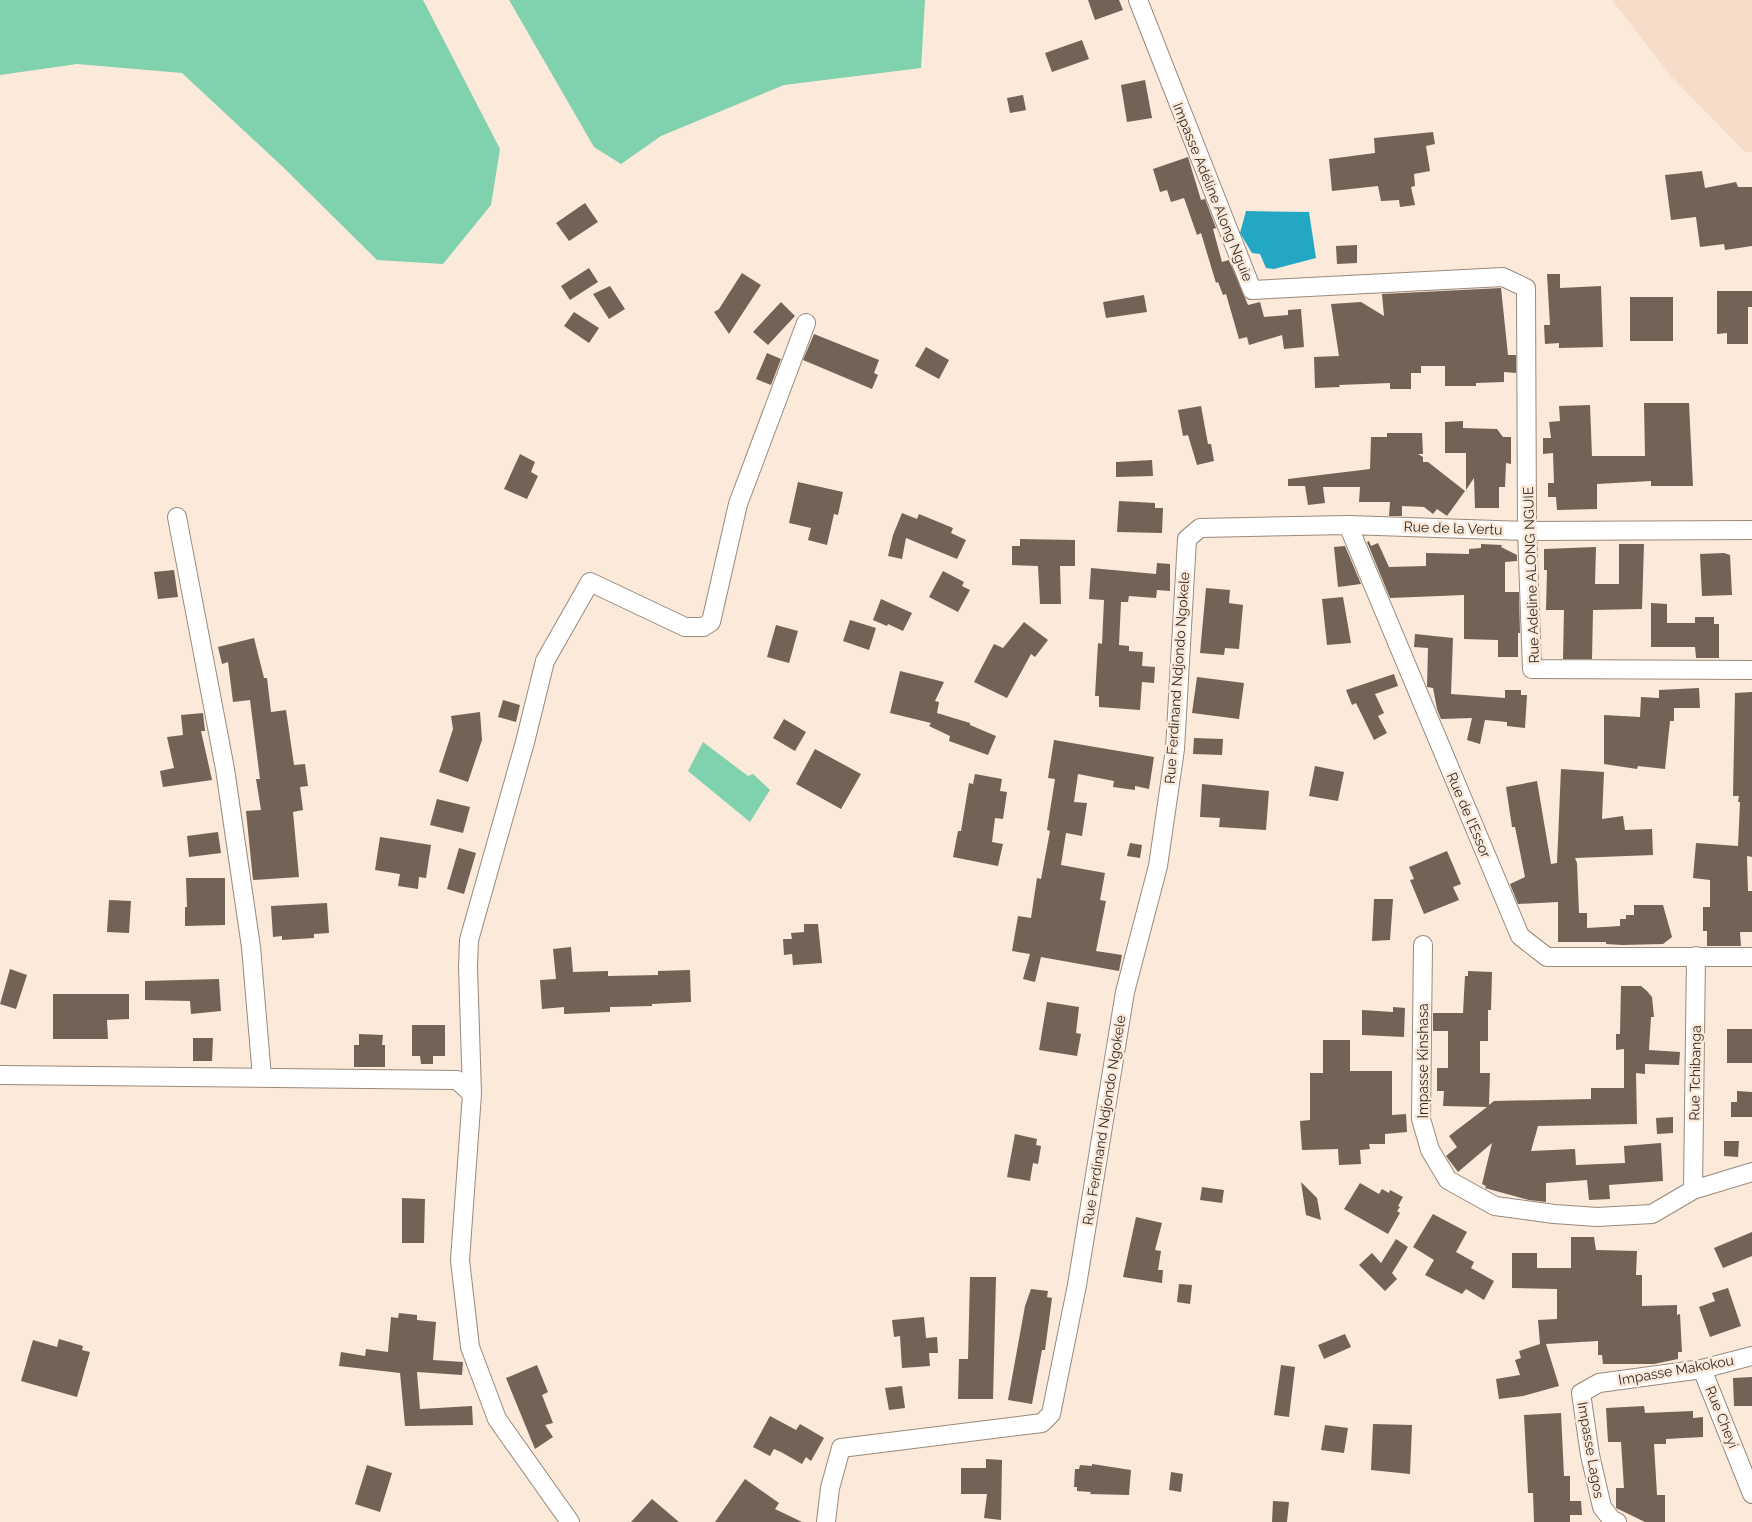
<svg xmlns="http://www.w3.org/2000/svg" width="1752" height="1522" font-family="Raleway,sans-serif">
	<style>
		.built { fill: #f5ddc9 }
		.green { fill: #80d1ae }
		.water { fill: #23a7c4 }
		.building { fill: #726356 }
		.lines { fill: none; stroke-linecap: round; stroke-linejoin: round }
		.street-casing { stroke: #99897b; stroke-width: 20 }
		.street { stroke: #fff; stroke-width: 18 }
		.labels { text-anchor: middle; dominant-baseline: central; stroke-width: 5; stroke-linejoin: round; paint-order: stroke }
		.street-label { font-size: 14px; fill: #302a24; stroke: #fbe9da }
	</style>
	<rect width="100%" height="100%" fill="#fbe9da"/>
	<!-- built -->
	<path class="built" d="M1612 0H1752V152H1745L1670 75Z"/>
	<!-- green -->
	<path class="green" d="M0 0H423L500 149 491 205 443 264 377 260 284 168 182 73 77 64 0 75Z
		M509 0H925L921 68 784 85 661 136 621 164 594 147Z
		M703 742 748 776 753 774 770 790 750 822 688 771Z"/>
	<!-- water -->
	<path class="water" d="M1246 211 1309 212 1316 258 1274 269 1266 268 1260 254 1252 253 1240 233Z"/>
	<!-- building -->
	<path class="building" d="M1088 0H1119L1123 10 1095 20Z
		M1082 40 1089 59 1052 72 1045 53Z
		M1145 80 1152 118 1127 122 1121 85Z
		M1023 95 1026 110 1010 113 1007 98Z
		M1433 132 1435 144 1426 146 1430 171 1414 174 1415 186 1411 187 1415 205 1400 207 1399 200 1381 201 1378 186 1332 191 1329 159 1375 153 1374 138Z
		M1188 157 1201 200 1205 199 1216 228 1213 229 1222 262 1229 260 1248 305 1260 302 1264 317 1288 315V310L1301 309 1304 347 1284 349 1282 335 1249 345 1247 337 1239 339 1226 294 1223 295 1218 282 1216 283 1201 233 1197 235 1184 198 1171 202 1167 190 1160 192 1153 169Z
		M1702 171 1705 188 1736 182 1738 187H1752V246L1725 250 1724 244 1700 247 1696 217 1671 220 1665 175Z
		M585 203 598 222 569 241 556 223Z
		M1357 245V263L1337 264 1336 246Z
		M589 268 598 282 570 300 561 286Z
		M742 273 761 285 729 334 714 312 719 309Z
		M1547 274H1560V288L1601 286 1603 347 1559 348V343L1545 344 1544 325H1550Z
		M610 286 625 309 609 319 593 294Z
		M1501 288 1508 355H1516V373L1504 372V382L1476 383V386H1445V366H1421V373H1411V389H1390V383L1339 385 1340 387 1315 388 1314 357 1339 356 1331 304 1361 302 1384 316 1382 294Z
		M1717 291H1752V307H1748V344H1727V333L1717 334Z
		M1144 295 1147 312 1106 318 1103 302Z
		M1630 297H1673V341H1630Z
		M781 302 795 316 768 345 753 332Z
		M574 312 599 328 589 343 564 326Z
		M814 334 879 360 874 373 878 375 872 389 803 360Z
		M926 347 949 360 939 379 915 366Z
		M767 353 781 359 771 385 756 379Z
		M1644 403H1689L1693 486H1651V481L1597 484V509L1557 510 1556 497H1548V483H1554L1553 453 1543 454V438H1551L1549 422 1560 421 1559 406 1590 405 1592 456H1645Z
		M1201 406 1208 444H1211L1214 461 1197 465 1188 435 1183 436 1178 410Z
		M1463 421V428L1497 429 1503 437H1511V464L1506 463 1505 487H1499V508H1475L1474 478 1466 490V453H1445V422Z
		M1387 433H1422L1423 454H1418L1423 457V462H1428L1465 491 1447 516 1437 509 1433 514 1424 507 1402 506V516H1389L1390 502H1359L1360 487H1323L1325 503 1308 505 1305 486H1288V479L1370 469 1371 437H1387Z
		M520 454 535 462 531 472 538 476 527 499 504 489Z
		M1152 460 1153 476 1116 477V462Z
		M798 482 843 492 838 515 834 514 827 545 808 540 811 528 789 523Z
		M1119 501 1155 503V508H1163L1162 533 1117 532Z
		M902 513 917 519 919 514 953 528 951 533 966 540 957 559 906 538 902 559 888 556 893 535Z
		M1020 539 1075 540V566H1060L1061 604H1040L1038 566 1012 565V546H1020Z
		M1369 541 1371 546 1378 543 1389 567 1426 566V553L1469 554V549L1481 548V544L1502 545 1501 547 1517 555V561L1505 562V592H1519L1520 633H1518V657H1498V640L1464 639V595L1390 598 1367 542Z
		M1619 544H1644L1642 609 1593 610 1592 659H1563L1564 610H1546L1547 570H1544V549L1596 547 1595 584H1619Z
		M1345 546 1361 584 1338 587 1334 547Z
		M1724 553 1730 555 1732 595 1702 596 1700 554Z
		M1157 563 1170 564V591L1157 590 1156 598 1129 596 1128 602H1121L1119 645 1129 646V651L1143 652 1142 666 1155 667 1154 683 1142 682 1140 710 1099 707V696H1095L1098 643 1102 644 1104 600 1089 599 1091 568 1156 574Z
		M174 570 178 597 158 599 154 572Z
		M943 571 964 582 962 586 970 590 958 612 929 597Z
		M1206 588 1230 590 1229 603 1243 605 1239 649 1225 648 1224 655 1200 653Z
		M1343 597 1351 643 1327 645 1322 599Z
		M881 599 912 613 903 631 888 624 887 626 873 620Z
		M1651 603 1667 604V623H1695V617H1714V624H1719V658H1696L1695 647H1651Z
		M850 620 876 628 869 650 843 641Z
		M1024 622 1048 640 1035 657 1031 654 1007 698 974 682 994 644 1003 648Z
		M776 625 798 631 789 663 767 657Z
		M1415 634 1453 638 1451 694 1505 698V690H1521V695H1527L1525 728 1507 726V722L1485 720 1480 744 1467 740 1472 718 1441 719 1437 709 1433 688 1427 687 1428 648 1414 647Z
		M254 638 264 678H267L271 712 286 710 294 765 305 764 308 786 300 787 303 810 293 812 299 877 253 880 246 811 261 810 256 779H260L250 700 233 702 228 662 222 664 218 647Z
		M900 671 944 682 935 701 939 702 937 713 970 723V725L996 736 988 755 949 741 950 736 929 726 931 723 890 713Z
		M1394 674 1398 686 1375 694 1384 713 1378 716 1387 733 1374 740 1356 703 1352 705 1346 690Z
		M1197 677 1244 683 1239 719 1192 713Z
		M1699 688 1700 708H1674V721H1670L1665 769 1638 766 1637 769 1604 764V715L1640 717 1641 697 1659 698V690Z
		M1752 692V857L1747 856 1748 891H1752V932H1740L1741 946H1707V931H1703V907H1710V880L1693 878 1696 843 1738 846 1740 802H1738L1739 796H1733L1735 693Z
		M503 700 520 705 516 722 498 717Z
		M480 712 482 740 468 782 439 772 453 729 451 716Z
		M203 713 205 731H201L212 780 163 787 160 771 174 768 167 737 183 735 181 715Z
		M784 719 806 732 795 751 773 738Z
		M1194 738 1223 739 1222 755 1193 754Z
		M1054 740 1154 757 1149 789 1135 786V790L1113 787 1114 781 1078 774 1074 802 1087 803 1082 836 1066 833 1061 865 1105 873 1100 900 1106 901 1096 951 1122 955 1119 971 1041 957 1035 982 1023 979 1030 954 1012 951 1018 916 1031 918 1037 878 1041 879 1050 831 1047 830 1055 779 1048 778Z
		M815 749 861 774 841 809 796 784Z
		M1315 766 1344 772 1338 801 1309 796Z
		M1561 769 1604 772 1602 819 1623 816 1625 830 1652 829 1653 855 1575 858 1577 863 1579 913H1587V928L1620 926V919H1626V915H1634V905H1663L1672 937 1663 944 1622 945 1606 944V942H1558V902L1518 904 1510 884 1525 877 1515 827H1512L1506 787 1537 781 1551 864 1557 863Z
		M975 774 1002 779 1000 791 1007 792 1003 819 995 818 992 842 1003 844 998 866 953 857 958 831H961L969 783 973 784Z
		M1202 784 1269 791 1266 830 1219 827 1220 818 1200 817Z
		M437 799 470 807 463 833 430 825Z
		M218 832 221 853 189 857 187 836Z
		M380 837 431 845 426 878 419 877 418 889 398 886 400 874 375 870Z
		M1130 843 1142 845 1140 858 1127 856Z
		M459 848 476 853 464 894 447 889Z
		M1447 851 1461 884 1453 887 1459 900 1424 914 1410 880 1414 879 1409 867Z
		M186 878H225V925L185 926V907H187Z
		M1374 899H1393L1390 940 1372 941Z
		M109 900 131 901 129 933 107 932Z
		M327 903 329 933 314 934V938L282 940V936L273 937 271 906Z
		M804 924H818L822 963 793 965 792 954 784 955 783 939H792L791 933 804 932Z
		M571 947 573 972 608 971V976L658 975V971L690 970 691 1002 652 1004V1006L610 1007V1012L564 1014V1007L542 1009 540 980 556 979 553 949Z
		M10 969 27 975 16 1009 0 1004Z
		M1468 971 1492 972 1491 1010H1488V1041H1480V1073H1490L1489 1105 1494 1101 1591 1099V1088H1624V1049L1616 1050V1034H1620L1621 986H1641L1647 991 1652 997 1654 1017H1651L1649 1050 1680 1052 1679 1065 1645 1064V1074L1636 1073 1637 1124 1538 1126 1531 1151 1575 1149 1576 1165 1625 1163 1624 1146 1661 1143 1663 1181 1609 1185 1610 1199 1589 1200 1587 1180 1546 1183V1202L1529 1200 1485 1188 1486 1186 1482 1184 1492 1143 1458 1172 1446 1156 1457 1147 1449 1136 1487 1107 1443 1106 1444 1091H1437V1068H1448V1031H1433V1013H1463L1465 976H1468Z
		M219 979 221 1011 191 1014 190 1001 145 1000V981Z
		M53 994H129V1019L107 1020 108 1039H53Z
		M1047 1002 1079 1007 1076 1033 1081 1034 1077 1056 1039 1050Z
		M1393 1007 1405 1008 1404 1037 1362 1035V1010L1393 1012Z
		M412 1025H445V1056H433V1064H421L420 1056H412Z
		M1727 1029H1752V1063H1727Z
		M359 1034 383 1035 382 1045H385V1067H354V1045H359Z
		M193 1038H213L212 1061H193Z
		M1323 1040H1350V1071H1392V1115L1406 1114 1407 1132 1385 1134V1144H1369L1370 1149 1360 1150 1361 1164 1339 1165 1338 1149 1302 1150 1300 1121 1310 1120V1073H1323Z
		M1737 1091 1752 1092V1117H1731V1102H1737Z
		M1673 1117V1133L1657 1134 1656 1118Z
		M1015 1134 1037 1139 1036 1145 1041 1146 1038 1164 1033 1163 1030 1181 1007 1177Z
		M1724 1141H1739L1738 1157 1724 1156Z
		M1301 1182 1317 1198 1321 1220 1306 1215Z
		M1360 1183 1379 1194 1382 1189 1389 1193 1390 1190 1403 1197 1398 1206 1400 1207 1397 1211 1400 1213 1388 1234 1344 1209Z
		M1202 1187 1224 1190 1222 1203 1200 1200Z
		M402 1198 425 1199 424 1243H402Z
		M1433 1214 1467 1232 1456 1252 1474 1262 1471 1268 1494 1281 1484 1300 1466 1289 1462 1294 1425 1275 1434 1260 1413 1247Z
		M1136 1217 1162 1223 1155 1250 1161 1251 1158 1270H1163L1162 1283 1123 1277Z
		M1752 1232V1256L1723 1268 1714 1248Z
		M1571 1237H1594L1596 1250 1637 1251 1636 1275H1642V1306L1677 1305V1315L1680 1314 1682 1352H1678V1359L1654 1364H1603L1602 1355H1598V1341L1546 1344 1559 1386 1523 1396 1499 1399 1496 1379 1520 1375 1515 1360 1521 1358 1519 1351 1540 1344 1538 1320 1557 1319V1289L1512 1288V1253H1537V1268H1571Z
		M1396 1239 1408 1247 1392 1273 1397 1279 1385 1291 1359 1265 1372 1253 1381 1263Z
		M970 1277H996L993 1399H958L959 1359H968Z
		M1179 1284 1192 1285 1190 1304 1177 1302Z
		M1728 1288 1741 1326 1710 1337 1699 1307 1715 1301 1712 1293Z
		M1031 1289 1048 1291 1047 1297 1052 1298 1045 1350H1042L1032 1404 1008 1400 1025 1306Z
		M399 1313 417 1315V1320L436 1322 433 1360 463 1362 462 1375 417 1372 420 1409 472 1406 473 1425 405 1426 400 1373 339 1366 341 1352 365 1356 366 1349 388 1352 391 1317 398 1318Z
		M924 1317 926 1338 937 1337 938 1353H929L930 1366 902 1368 900 1336 894 1337 892 1320Z
		M1345 1334 1351 1347 1324 1359 1318 1345Z
		M59 1339 83 1346 82 1350 90 1352 77 1397 21 1381 33 1340 57 1347Z
		M537 1365 548 1392 542 1395 553 1423 545 1425 553 1437 535 1449 506 1378Z
		M1281 1365 1295 1367 1289 1417 1274 1415Z
		M1752 1377V1406H1734L1733 1378Z
		M902 1386 905 1408 889 1410 885 1388Z
		M1644 1406 1645 1413 1693 1411V1418L1703 1417V1437L1666 1439V1444H1654L1657 1495H1665V1522H1645L1616 1508V1488H1624L1621 1442H1608L1606 1408Z
		M1561 1413 1564 1476H1570V1501H1581L1582 1515H1570V1522H1534L1533 1493H1528L1524 1415Z
		M770 1416 796 1430 800 1424 824 1438 811 1461 806 1457 802 1464 781 1452 774 1449 770 1456 753 1447Z
		M1373 1424 1412 1425 1410 1474 1371 1470Z
		M1325 1425 1348 1428 1344 1453 1321 1450Z
		M986 1459 1002 1460 1001 1520 984 1518 987 1494H961V1468H986Z
		M1092 1464 1131 1470 1129 1495 1090 1494 1091 1492 1077 1491V1487H1074L1075 1469H1079L1080 1465 1092 1466Z
		M367 1465 392 1473 380 1512 355 1504Z
		M1171 1472 1183 1474 1181 1492 1169 1490Z
		M745 1479 779 1503 775 1509 802 1522H715Z
		M652 1499 679 1522H631Z
		M1273 1501 1289 1502 1287 1522H1272Z"/>
	<g class="lines">
		<!-- street casing -->
		<g class="street-casing">
			<path id="street" d="M1138 0 1252 290 1503 277 1526 288 1527 531 1532 669 1752 670
				M177 517 225 769 251 947 262 1077
				M1348 525 1520 936 1547 957H1752
				M1423 945 1421 1119 1430 1150 1448 1180 1495 1206 1554 1214 1597 1217 1652 1214 1693 1190 1752 1172
				M0 1075 457 1080 472 1094
				M1693 1190 1696 956
				M1702 1369 1752 1494
				M570 1522 497 1419 470 1347 460 1260 472 1094 468 967 469 940 525 742 545 661 590 582 685 627H703L711 622 738 504 806 323
				M826 1522 830 1488 841 1448 1042 1423 1051 1414 1077 1285 1125 992 1158 866 1175 749 1187 539 1200 528 1348 525 1527 531 1752 530
				M1617 1522 1612 1520 1602 1507 1590 1455 1581 1393 1599 1383 1702 1369 1752 1356"/>
		</g>
		<!-- street -->
		<use href="#street" class="street"/>
	</g>
	<g class="labels">
		<!-- street labels -->
		<g class="street-label">
			<text transform="translate(1213 192) rotate(68)">Impasse Adéline Along Nguie</text>
			<text transform="translate(1453 528) rotate(2)">Rue de la Vertu</text>
			<text transform="translate(1531 575) rotate(-92)">Rue Adeline ALONG NGUIE</text>
			<text transform="translate(1177 678) rotate(-86)">Rue Ferdinand Ndjondo Ngokele</text>
			<text transform="translate(1469 815) rotate(67)">Rue de l'Essor</text>
			<text transform="translate(1423 1061) rotate(-90)">Impasse Kinshasa</text>
			<text transform="translate(1695 1073) rotate(-89)">Rue Tchibanga</text>
			<text transform="translate(1104 1120) rotate(-81)">Rue Ferdinand Ndjondo Ngokele</text>
			<text transform="translate(1676 1370) rotate(-10)">Impasse Makokou</text>
			<text transform="translate(1722 1417) rotate(68)">Rue Cheyi</text>
			<text transform="translate(1591 1450) rotate(80)">Impasse Lagos</text>
		</g>
	</g>
</svg>
